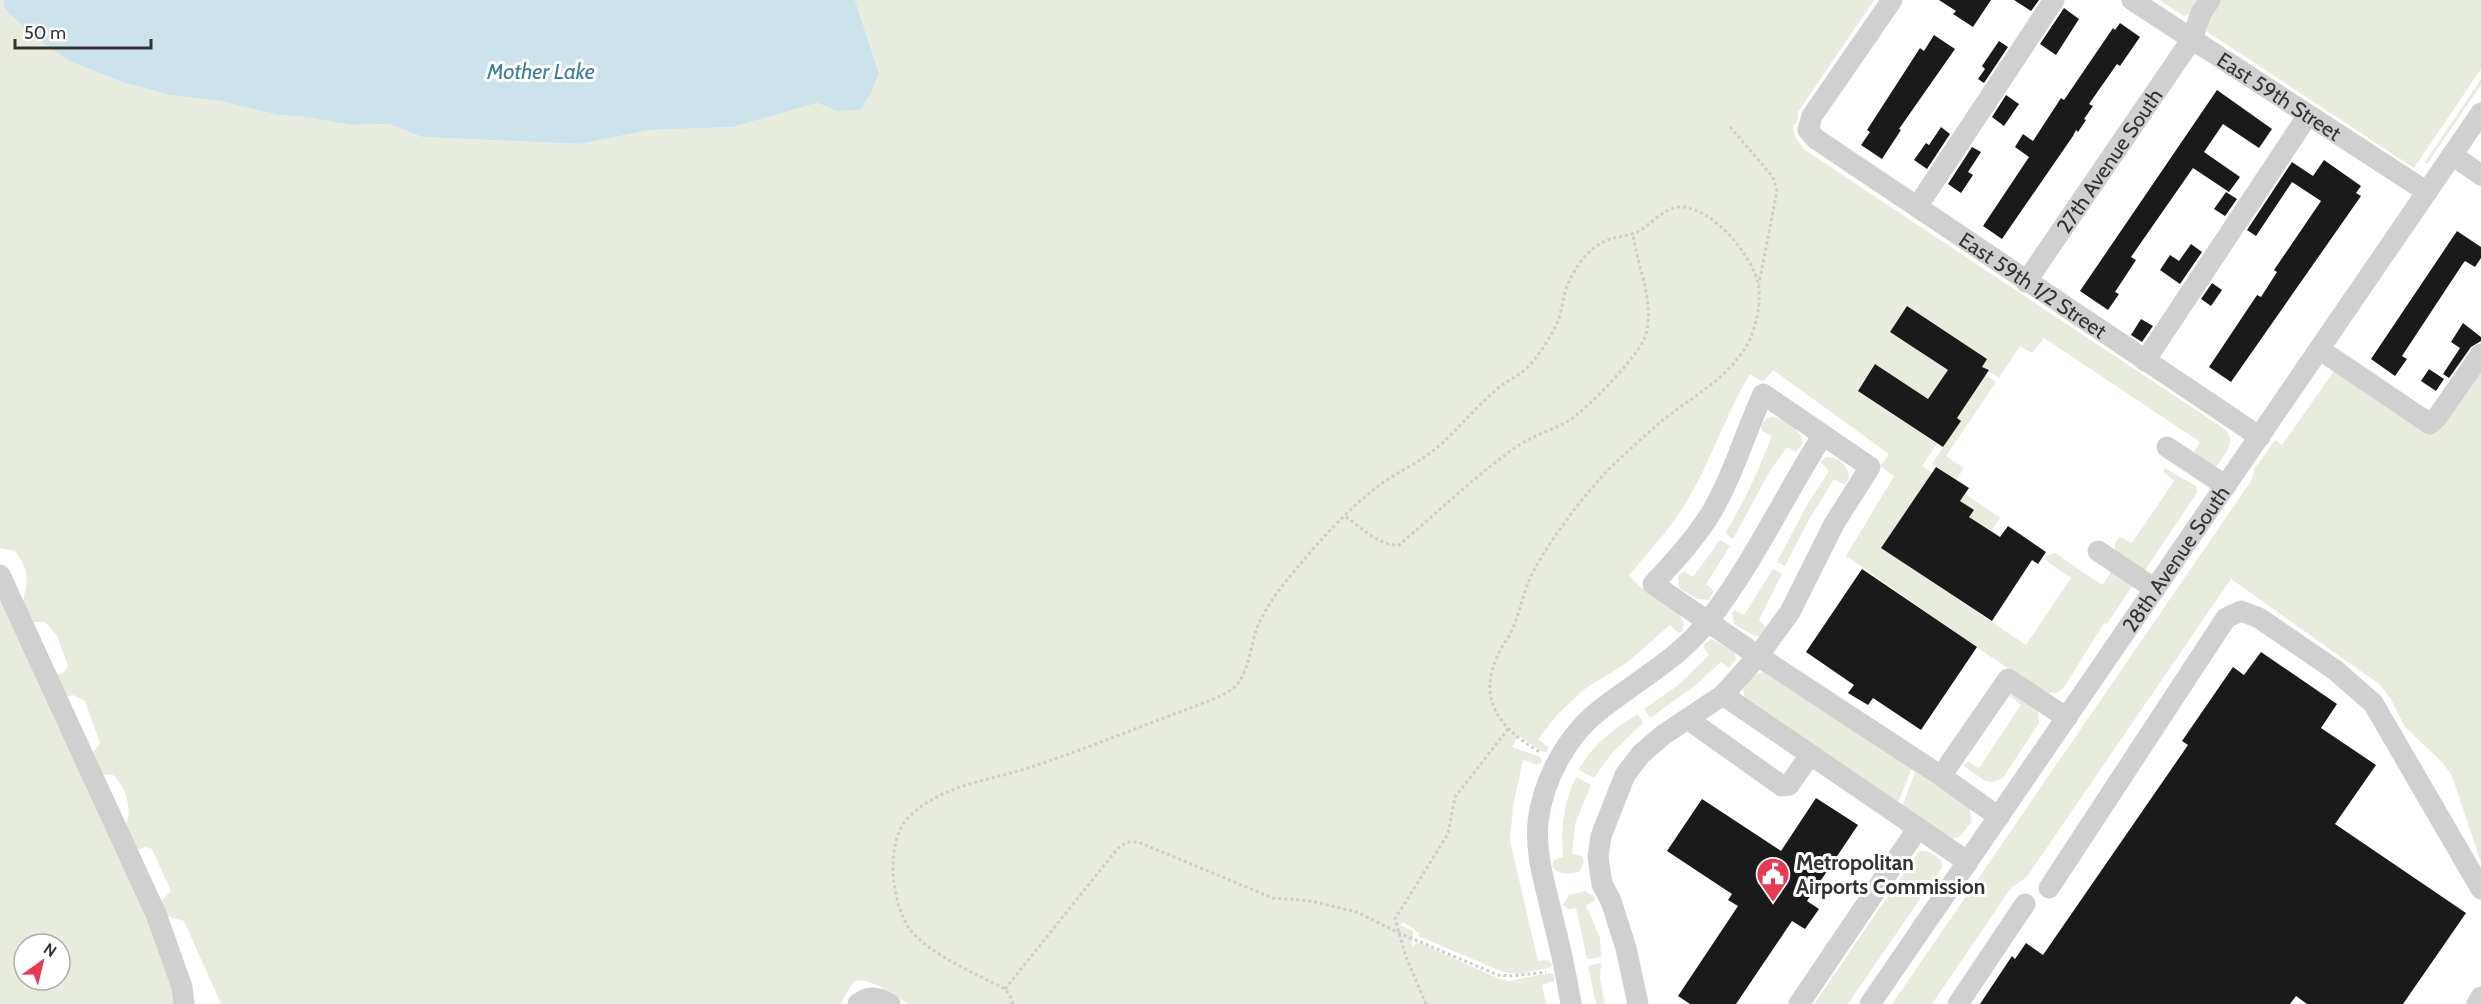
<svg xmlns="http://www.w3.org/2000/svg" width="2481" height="1004" font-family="Cabin,sans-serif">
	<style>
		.green { fill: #e7ecdf; fill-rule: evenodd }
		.water { fill: #cce3ec }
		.building { fill: #1a1a1a }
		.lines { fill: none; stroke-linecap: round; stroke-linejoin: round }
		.path { stroke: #cdcdcd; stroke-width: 3; stroke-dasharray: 3 3; stroke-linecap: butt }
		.minor { stroke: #d0d0d0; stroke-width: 21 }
		.labels { text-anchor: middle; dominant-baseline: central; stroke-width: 6; stroke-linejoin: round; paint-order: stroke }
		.street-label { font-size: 21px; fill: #333; stroke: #fff }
		.poi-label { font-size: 21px; font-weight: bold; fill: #333; stroke: #fff; text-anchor: start }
		.water-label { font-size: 22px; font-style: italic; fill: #3e7e98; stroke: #fff }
	</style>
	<rect width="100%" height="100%" fill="#fff"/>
	<!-- green -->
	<path class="green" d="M0 0H3L4 8 71 62 122 82 169 95 220 101 278 115 305 117 350 125 389 124 422 137 580 144 650 130 733 127 817 103 837 111 879 73 855 0H1874L1798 112 1797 123 1793 126 1795 137 1805 150 2226 430C2237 443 2224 454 2217 466L2213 467 2194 452 2200 442 2044 338 2032 353 2020 346 1999 378 1982 367 1987 359 1907 306 1890 332 1969 384 1950 414 1876 364 1858 390 1937 444 1922 466 1958 490 1882 548 2026 645 2071 578 2044 559 2046 556 2055 553 2102 585 2112 571 2133 585 2107 624 2104 623 2063 689 2056 693H2047L1991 657 1846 556 1894 476 1880 466 1889 454 1773 370 1763 382 1750 374C1727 412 1713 455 1691 494 1675 524 1651 549 1629 575L1639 586 1680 615 1684 624 1682 632 1678 633 1670 625 1628 662 1583 690 1557 715 1538 739 1548 747 1547 752H1543L1519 736 1512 747 1540 757 1542 762 1537 765 1523 760 1513 806 1510 841 1538 961 1548 960 1552 965 1549 968 1518 974 1503 972 1418 936 1419 933 1403 922 1400 925 1413 931 1412 947 1417 942 1500 979 1509 981 1549 973 1554 975V981L1542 985 1546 1004H908C897 997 863 972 853 983 848 989 844 998 841 1004H221L184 921 166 916 159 903 171 891 152 849 146 847 136 850 125 825C134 813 125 784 113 775L102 774 93 753 100 743 85 701 73 695 67 697 56 675 64 672 68 666 57 636 45 622H33L23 603C27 578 31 574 15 551L0 548Z
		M2159 0H2201L2192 13 2184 16Z
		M2216 0H2481V69L2414 168 2200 27Z
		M2481 79V85L2427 164 2425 162Z
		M2481 367V863L2452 776 2442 762 2405 727 2391 699 2379 684 2231 579 2026 878 2011 888 1932 1004H1892L2251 481 2255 468 2275 440 2282 445 2336 368 2435 434Z
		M1985 375 1996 382 1946 456 1964 468 1956 480 1932 464 1960 421 1957 418Z
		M1772 417C1785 418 1801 430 1803 443L1796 452 1787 447 1770 471 1733 539 1725 533C1745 502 1758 470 1772 436L1762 431 1761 425 1766 419Z
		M1826 457C1838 457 1849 465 1849 478L1845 485 1834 479 1807 523 1785 566 1777 562 1808 503 1829 471 1820 462Z
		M2165 468 2196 486 2197 493 2145 570 2142 572 2115 553V543L2120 537 2132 543 2174 481 2163 472Z
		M1965 494 2000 518 1991 531 1969 517 1973 510 1960 501Z
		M1720 540 1730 546 1706 584 1714 591 1709 600 1697 599 1679 588 1678 576 1684 571 1693 577Z
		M1773 569 1782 574 1759 620 1767 628 1761 635 1756 637 1734 624 1732 612 1736 610 1744 615Z
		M0 590 169 960 178 1004H0ZM24 944H60V980H24Z
		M1712 639 1734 652 1736 659 1729 668 1721 662 1696 685 1650 718 1644 709 1677 686 1709 655 1703 647 1705 643Z
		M1763 672 1912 768 1897 805 1746 701 1743 690C1747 681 1753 674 1763 672Z
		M2013 692 2038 710 2039 723 2003 778 1992 782 1985 781 1964 766V764L1969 762 1979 768 2021 705 2010 696Z
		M1638 714 1643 723 1612 753 1594 778 1579 770C1591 745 1615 728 1638 714Z
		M1915 772 1970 808 1972 822 1959 837 1951 839 1902 807Z
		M1576 777 1591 785 1575 824 1572 854 1582 856 1584 862 1579 872C1567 874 1560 876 1552 866L1554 860 1563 857C1561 829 1563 803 1576 777Z
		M1919 851C1929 850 1935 855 1942 862V867L1848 1004H1814Z
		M1585 891 1595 897 1594 901 1586 906 1600 938 1601 957 1587 959 1576 908 1568 909 1563 905 1569 895Z
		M1601 963 1600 978 1605 1004H1596L1588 966Z"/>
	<!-- water -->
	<path class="water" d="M3 0H855L879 73 871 93 860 110 837 111 817 103 733 127 650 130 580 144 422 137 389 124 350 125 305 117 278 115 220 101 169 95 122 82 71 62 33 36 4 8Z"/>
	<!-- building -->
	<path class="building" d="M1939 0H1991L1973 27 1953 14 1956 11Z
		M2014 0H2039L2031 11Z
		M2064 8 2079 19 2056 55 2040 44Z
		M2120 23 2140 37 2120 66 2117 64 2089 104 2093 106 2084 119 2086 120 2078 132 2076 130 2073 136 2002 239 1983 226 2029 157 2015 147 2023 134 2033 141 2061 98 2064 100 2113 28 2115 30Z
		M1934 35 1955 49 1899 129 1901 130 1882 159 1861 145 1870 132 1867 130 1920 48 1924 51Z
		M1999 41 2008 47 1984 83 1978 79 1985 69 1982 66Z
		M2217 90 2272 129 2259 148 2223 124 2204 152 2240 177 2229 192 2193 168 2131 257 2136 260 2115 292 2119 294 2108 310 2080 291Z
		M2006 95 2019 104 2004 126 1992 117Z
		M1941 127 1950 134 1927 169 1914 160 1926 143 1929 145Z
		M1972 147 1981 152 1968 172 1973 175 1961 193 1948 184Z
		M2324 160 2361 186 2356 193 2361 196 2231 382 2209 367 2257 295 2261 297 2277 272 2274 270 2321 201 2292 182 2256 236 2247 230 2292 162 2313 176Z
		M2226 192 2237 199 2225 216 2214 209Z
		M2457 231 2481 247V258L2475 267 2465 261 2462 265 2402 356 2407 359 2395 376 2371 359Z
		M2191 244 2202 252 2180 284 2160 270 2170 255 2179 261Z
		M2212 283 2222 290 2211 306 2201 299Z
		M1907 306 1987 359 1982 367 1989 370 1957 418 1961 421 1943 447 1858 391 1875 364 1928 399 1948 370 1890 332Z
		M2141 319 2153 326 2142 342 2131 335Z
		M2463 323 2481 337V341L2471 347 2449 378 2443 374 2460 348 2451 342Z
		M2429 369 2444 379 2436 391 2421 381Z
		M1936 467 1969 488 1960 501 1974 510 1969 517 2000 537 2008 526 2046 552 2038 564 2032 560 1992 621 1881 548Z
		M1862 569 1977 647 1921 730 1873 698 1868 705 1848 693 1854 685 1806 652Z
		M2261 652 2337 704 2321 728 2376 765 2335 824 2466 913 2403 1004H2307L2296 996 2290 1004H1980L2012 956 2015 959 2026 943 2043 955 2188 745 2182 741 2233 667 2244 675Z
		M1816 798 1858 825 1807 901 1819 909 1805 929 1792 921 1736 1004H1690L1678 996 1738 906 1728 900 1732 894 1667 851 1702 799 1781 851Z"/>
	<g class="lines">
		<!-- path -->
		<path class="path" d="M1730 127 1773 177 1777 191 1759 284
			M1346 517C1362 528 1379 546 1399 545 1439 511 1476 475 1519 445 1534 435 1553 430 1568 421 1586 411 1639 355 1645 337 1656 303 1637 267 1633 234
			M1005 989 1118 848 1127 842H1138L1273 898 1311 901 1357 912 1399 933 1498 975 1512 976 1546 972
			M1013 1004 1010 996 1005 989C977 974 933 956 912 932 891 907 884 841 909 817 942 785 983 782 1025 769 1087 749 1148 723 1209 701 1220 696 1232 692 1239 682 1249 667 1251 645 1257 628 1266 606 1281 587 1296 569 1321 539 1350 507 1381 484 1396 473 1414 465 1429 454 1454 435 1472 410 1496 390 1507 380 1520 376 1530 365 1541 352 1550 338 1557 323 1562 313 1562 300 1566 289 1574 269 1586 250 1605 241 1616 236 1628 237 1639 231 1653 223 1664 207 1681 207 1713 208 1751 254 1758 283 1762 302 1756 329 1747 345 1727 379 1692 397 1663 420 1645 435 1627 452 1610 468 1587 490 1539 554 1528 583 1522 599 1519 615 1512 630 1508 639 1502 646 1498 655 1476 701 1502 730 1540 752
			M1426 1004 1406 957 1395 919 1448 834 1455 797 1508 729"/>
		<!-- minor -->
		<g class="minor">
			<path id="s1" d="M1892 0 1812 116 1808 130 1816 139 2260 437"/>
			<path id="s2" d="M2132 0 2427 192"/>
			<path d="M2452 155 2481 175"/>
			<path d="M1917 207 2054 0"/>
			<path id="s3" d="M2026 282 2192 39 2201 13 2210 0"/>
			<path d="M2319 349 2430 424 2438 416 2481 354"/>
			<path d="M2145 361 2308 115"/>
			<path d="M2167 447 2226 486"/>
			<path d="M2098 551 2155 589"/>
			<path d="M0 575 156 914 182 987 184 1004"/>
			<path d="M1723 695 1758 656 1790 612 1834 524 1870 467 1763 394C1745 433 1733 476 1711 513 1695 539 1675 561 1653 584L1758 656 1941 776 2008 679 2067 718"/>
			<path d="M1689 720 1782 786 1789 785 1810 755"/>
			<path d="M1941 776 1999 817"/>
			<path d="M1918 828 1968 862"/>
			<path d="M2049 888 2226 618 2241 611 2259 618 2335 670 2373 703 2481 889"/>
			<path d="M858 1004C869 995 878 997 890 1004"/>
			<path d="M1571 1004C1566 974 1560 945 1552 915 1545 884 1535 854 1538 822 1543 780 1567 735 1601 709 1638 680 1680 658 1709 620 1754 562 1784 496 1823 435"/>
			<path d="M1638 1004 1626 948 1611 901 1602 884 1598 857 1601 836 1625 775 1641 754 1663 735 1723 695 1918 828 1799 1004"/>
			<path id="s4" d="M1870 1004 2481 113"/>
			<path d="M1958 1004 2025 904"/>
			<path d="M2477 1004 2481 997"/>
		</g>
	</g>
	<!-- icons -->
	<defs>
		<g id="civic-pin" transform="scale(1.725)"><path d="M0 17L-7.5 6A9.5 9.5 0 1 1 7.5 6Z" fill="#e73856" stroke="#fff"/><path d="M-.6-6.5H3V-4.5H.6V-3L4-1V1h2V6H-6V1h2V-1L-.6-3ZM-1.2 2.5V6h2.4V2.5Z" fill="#fff"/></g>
	</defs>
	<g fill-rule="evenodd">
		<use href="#civic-pin" x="1773" y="874"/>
	</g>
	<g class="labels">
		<!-- street labels -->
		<g class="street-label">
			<text stroke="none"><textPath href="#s2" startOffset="176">East 59th Street</textPath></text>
			<text stroke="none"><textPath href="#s3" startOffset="147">27th Avenue South</textPath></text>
			<text stroke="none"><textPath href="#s1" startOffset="429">East 59th 1/2 Street</textPath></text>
			<text stroke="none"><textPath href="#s4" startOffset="540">28th Avenue South</textPath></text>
		</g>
		<!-- poi labels -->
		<g class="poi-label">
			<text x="1796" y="862">Metropolitan<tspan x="1796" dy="24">Airports Commission</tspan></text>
		</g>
		<!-- water labels -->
		<g class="water-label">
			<text x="541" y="71">Mother Lake</text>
		</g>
	</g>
	<!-- north arrow -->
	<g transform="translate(42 962) rotate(34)"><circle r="28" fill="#ffffff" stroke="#adadad" stroke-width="1.5"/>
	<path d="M0-4.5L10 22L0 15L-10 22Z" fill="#e73856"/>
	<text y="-9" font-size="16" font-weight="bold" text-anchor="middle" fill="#333333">N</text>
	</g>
	<!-- scale -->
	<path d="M15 39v9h136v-9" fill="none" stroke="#333333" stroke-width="3"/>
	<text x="24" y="39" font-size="18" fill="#333333" stroke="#ffffff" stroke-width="4.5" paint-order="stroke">50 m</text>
</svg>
